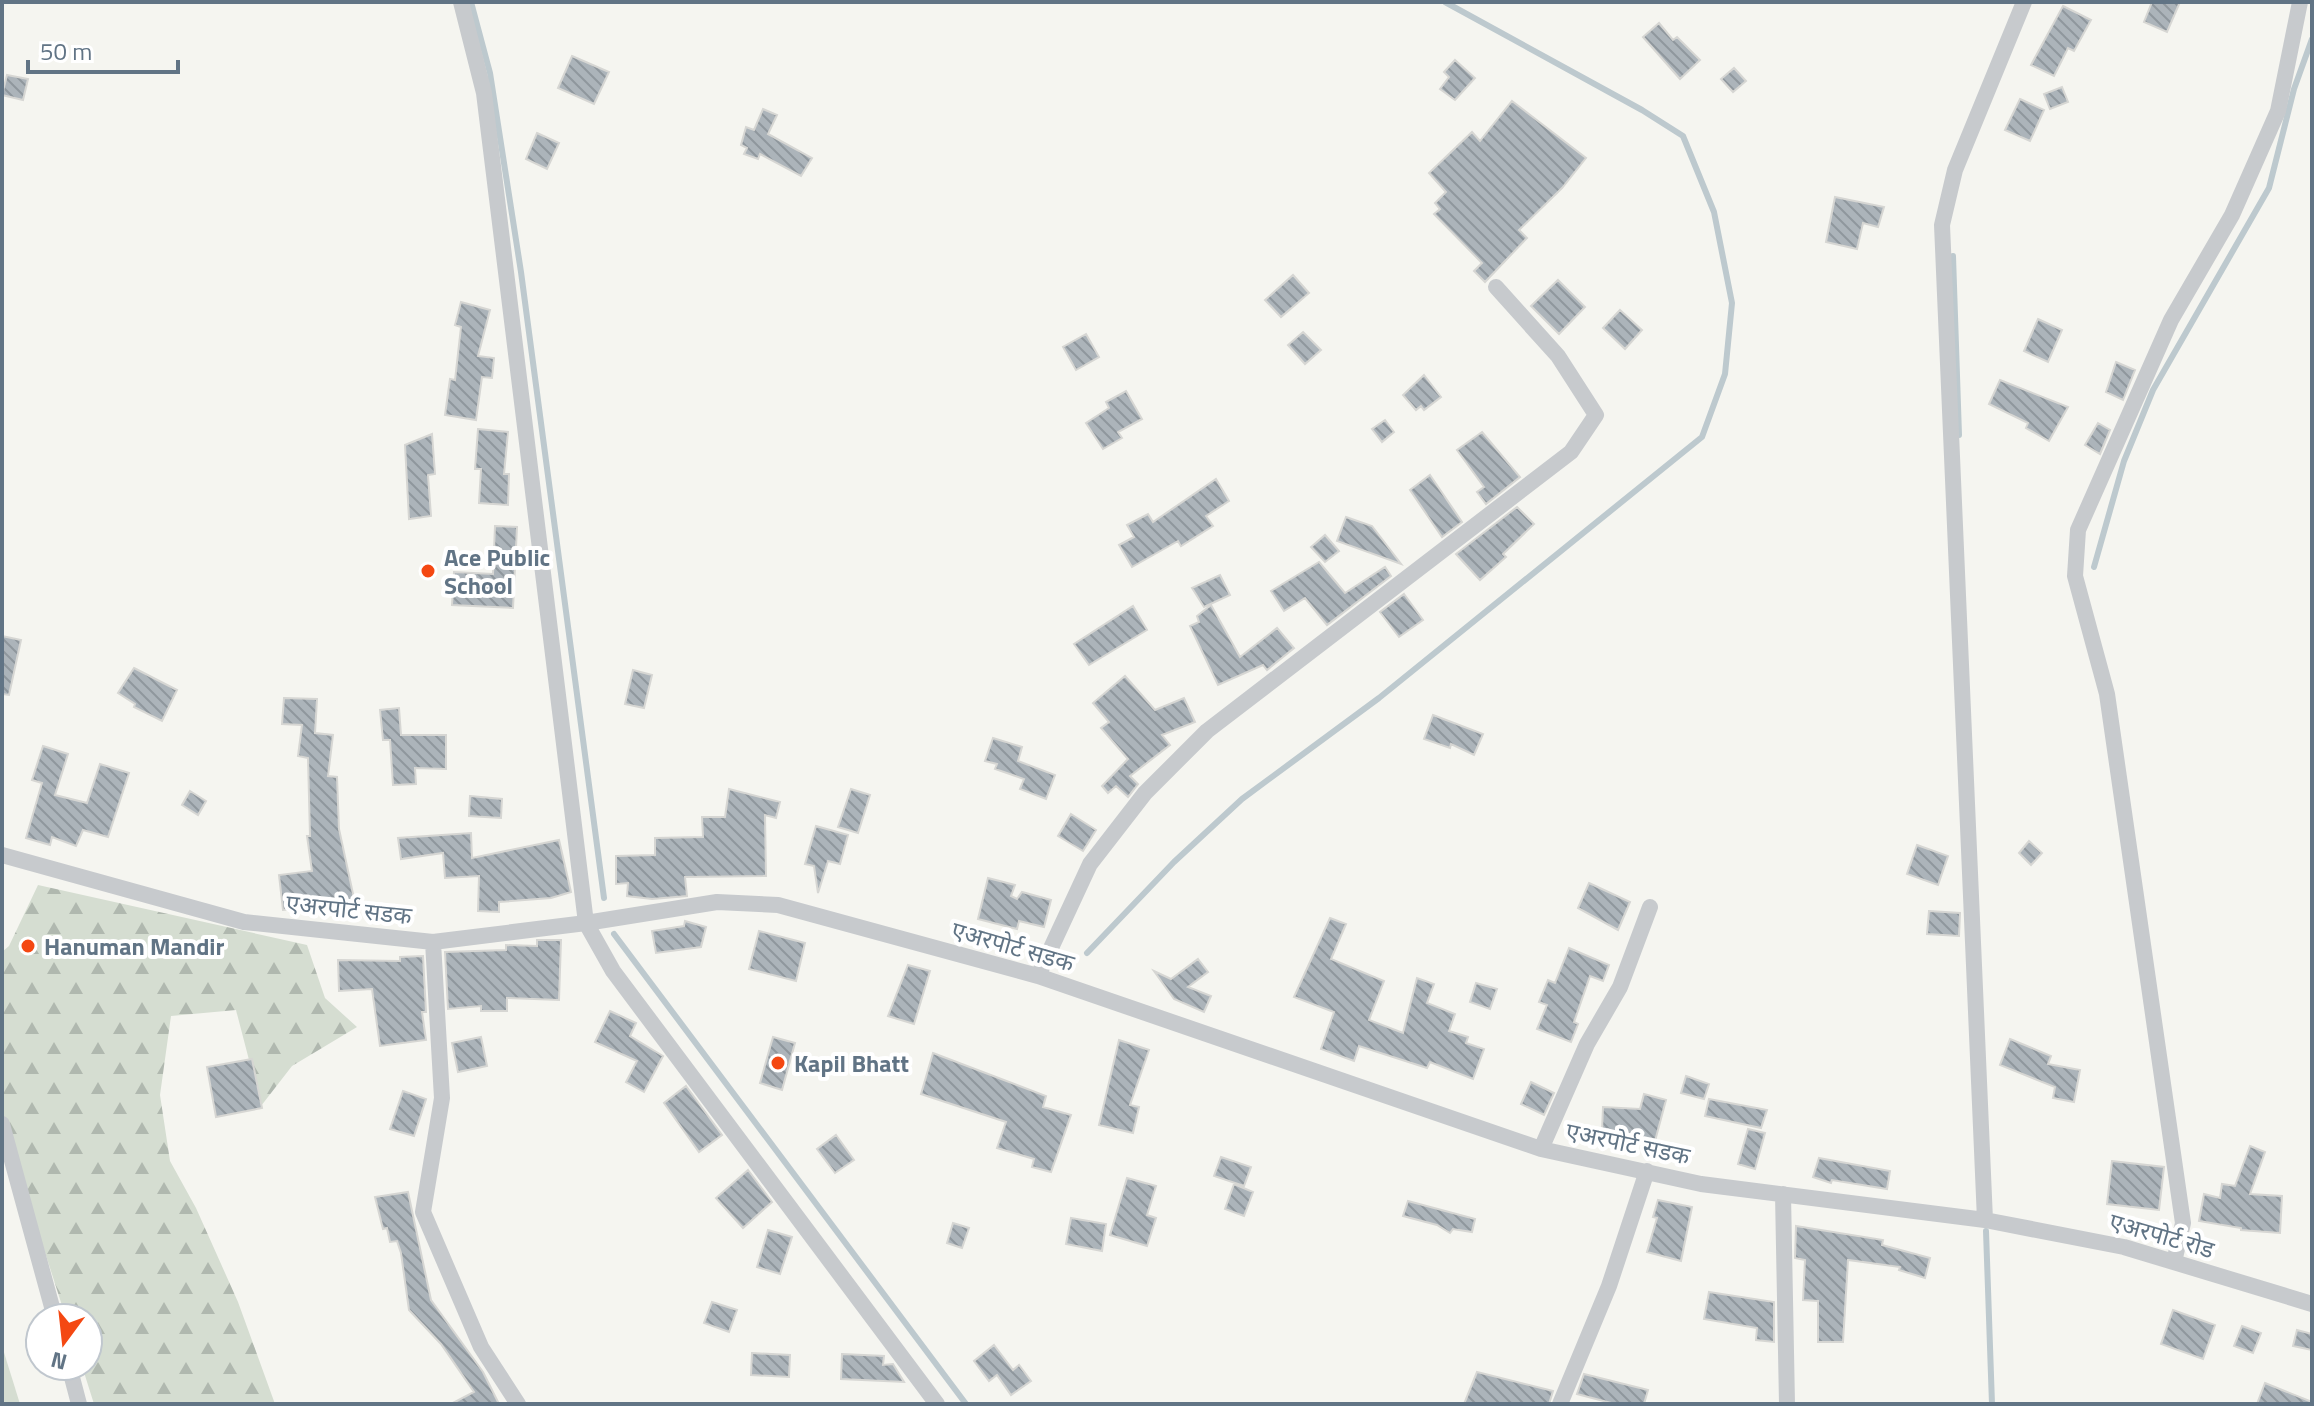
<svg xmlns="http://www.w3.org/2000/svg" width="2314" height="1406" font-family="'Titillium Web','Noto Sans Devanagari',sans-serif">
	<style>
		.grass { fill: #d5ddd1 }
		.forest { fill: url(#forest-firs) }
		.lines { fill: none; stroke-linecap: round; stroke-linejoin: round }
		.stream { stroke: #bdc9ce; stroke-width: 6 }
		.building { fill: url(#building-back-hatch); stroke: #d6d6d3; stroke-width: 2 }
		.minor { stroke: #c7cacd; stroke-width: 16 }
		.poi-dot { fill: #f44812; stroke: #fff; stroke-width: 3 }
		.labels { text-anchor: middle; dominant-baseline: central; stroke-width: 8; stroke-linejoin: round; paint-order: stroke }
		.poi-label { font-size: 24px; font-weight: bold; fill: #617485; stroke: #fff; text-anchor: start }
		.street-label { font-size: 24px; fill: #617485; stroke: #fff }
	</style>
	<defs>
		<pattern id="forest-firs" width="22" height="20" patternUnits="userSpaceOnUse" patternTransform="scale(2)"><rect width="22" height="20" fill="#d5ddd1"/><path d="M5 1l3.5 6h-7zM16 11l3.5 6h-7z" fill="#b0b8af"/></pattern>
		<pattern id="building-back-hatch" width="6" height="6" patternUnits="userSpaceOnUse" patternTransform="scale(2)"><rect width="6" height="6" fill="#acb4ba"/><path d="M-1 5l2 2M0 0l6 6M5-1l2 2" fill="none" stroke="#8f979d"/></pattern>
	</defs>
	<rect width="100%" height="100%" fill="#f5f5f0"/>
	<!-- grass -->
	<path class="grass" d="M2 1346 20 1404H2Z"/>
	<!-- forest -->
	<path class="forest" d="M38 885 307 945 325 998 357 1027 292 1066 261 1106 236 1010 171 1016 160 1095 170 1161 196 1208 238 1302 275 1404H94L82 1366H88V1318H66L2 1118V952L9 946Z"/>
	<g class="lines">
		<!-- stream -->
		<path class="stream" d="M471 2 490 73 521 272 604 898
			M1953 256 1959 435
			M2094 567 2124 461 2153 390 2269 188 2294 89 2312 39
			M614 934 966 1404
			M1087 953 1174 862 1242 799 1379 698 1702 437 1725 374 1732 303 1714 212 1683 136 1642 110 1445 2
			M1986 1231 1992 1404"/>
	</g>
	<!-- building -->
	<path class="building" d="M2152 2H2180L2167 32 2144 22Z
		M2063 6 2091 20 2074 51 2068 48 2054 76 2031 65Z
		M1659 23 1673 40 1677 37 1700 60 1680 79 1643 37Z
		M572 56 609 72 594 104 558 88Z
		M1455 60 1475 78 1455 100 1440 89 1449 77 1444 72Z
		M1734 68 1746 81 1733 92 1721 79Z
		M7 75 28 79 23 100 2 95Z
		M2062 87 2068 102 2050 109 2044 94Z
		M2020 99 2044 110 2030 141 2005 130Z
		M1512 101 1586 158 1562 188 1519 230 1527 238 1485 282 1474 271 1482 263 1434 214 1440 209 1435 203 1446 192 1429 173 1472 132 1480 141Z
		M763 109 777 115 768 134 812 158 801 176 760 154 758 159 744 154 747 148 741 145 746 127 754 130Z
		M537 133 559 143 547 169 526 159Z
		M1835 197 1884 207 1878 227 1863 223 1857 249 1826 242Z
		M1293 275 1309 293 1281 317 1265 300Z
		M1558 280 1585 307 1559 334 1531 306Z
		M461 302 490 310 478 356 494 358 492 378 482 377 476 420 445 415 450 379 455 380 461 327 455 325Z
		M1620 310 1642 330 1625 349 1603 328Z
		M2038 319 2062 330 2048 362 2024 351Z
		M1303 332 1321 350 1305 364 1288 345Z
		M1086 334 1099 357 1076 370 1063 347Z
		M2116 362 2135 370 2123 400 2106 392Z
		M1424 375 1441 397 1424 410 1421 406 1416 410 1403 395Z
		M2000 380 2068 407 2049 441 2026 428 2028 423 1989 404Z
		M1126 391 1142 419 1118 432 1122 438 1103 449 1086 423 1109 408 1106 402Z
		M1385 420 1394 432 1382 442 1372 429Z
		M2098 423 2110 430 2100 454 2085 445Z
		M478 429 508 432 504 474H509L508 505 479 503 481 469H475Z
		M1482 432 1520 477 1486 504 1477 492 1484 487 1457 450Z
		M432 434 435 474 428 475 431 516 409 519 405 445Z
		M1430 475 1462 522 1442 537 1410 490Z
		M1216 479 1229 501 1206 516 1213 526 1181 546 1178 541 1132 567 1119 545 1134 537 1127 525 1148 514 1153 522Z
		M1517 507 1534 524 1503 554 1506 557 1480 580 1456 554Z
		M1346 517 1372 526 1401 564 1337 541Z
		M495 526 517 527 513 608 452 605 454 572 493 574Z
		M1325 535 1339 551 1325 562 1311 547Z
		M1319 562 1345 593 1385 567 1391 576 1327 625 1305 598 1284 611 1271 591Z
		M1220 575 1230 595 1204 607 1192 588Z
		M1404 594 1423 620 1399 637 1380 612Z
		M1211 605 1240 657 1277 628 1294 648 1267 670 1263 665 1218 685 1190 626 1199 622 1197 616Z
		M1133 606 1147 630 1089 665 1074 644Z
		M2 636 21 640 9 695 2 694Z
		M134 668 177 690 162 721 134 707 135 704 118 693Z
		M633 670 652 675 644 708 625 704Z
		M1125 676 1155 710 1184 698 1195 722 1162 735 1170 745 1130 776 1138 784 1128 797 1116 786 1108 793 1102 786 1128 759 1101 728 1109 722 1093 703Z
		M284 698 317 699 315 733 333 735 328 776 337 777 339 829 355 903 283 910 279 875 312 871 307 836H310L308 758 298 756 302 725 282 724Z
		M399 708 401 735H446V769L415 768 416 784 393 785 390 740H383L380 710Z
		M1433 715 1483 734 1474 755 1451 744 1450 748 1424 739Z
		M993 738 1022 747 1018 761 1055 775 1046 799 1020 789 1024 779 995 769 997 764 985 761Z
		M43 746 68 754 55 795 87 803 100 764 129 773 108 837 83 830 76 846 52 837 50 845 26 838 42 783 32 780Z
		M729 789 780 802 776 818 765 815 766 876 685 877 687 896 652 899 627 896 628 883 616 884V856L655 855V838L703 837 702 817H725Z
		M851 789 870 795 858 833 838 827Z
		M190 791 206 801 198 815 182 805Z
		M470 796 502 799 501 818 469 816Z
		M1071 814 1096 830 1083 851 1058 836Z
		M816 826 848 835 840 864 828 861 818 893 814 866 805 864Z
		M471 833 472 858 559 840 571 892 551 898 499 902V912L478 911 479 876 445 878 443 853 401 859 398 838Z
		M2029 841 2042 853 2031 865 2019 853Z
		M1917 845 1948 856 1938 885 1907 874Z
		M988 878 1015 885 1011 896 1017 899 1022 892 1051 900 1044 927 1019 921 1017 929 978 919Z
		M1589 883 1630 902 1618 930 1578 908Z
		M1929 911 1960 913 1959 936 1927 934Z
		M1330 918 1346 924 1331 959 1384 981 1369 1020 1403 1033 1417 978 1434 984 1427 1003 1455 1014 1449 1031 1468 1037 1466 1043 1484 1049 1473 1079 1430 1062 1427 1068 1359 1046 1354 1061 1321 1049 1334 1012 1294 997Z
		M685 921 706 927 701 947 656 953 652 931 684 926Z
		M759 931 805 943 796 981 749 969Z
		M537 940H561L559 1000 507 998V1011H481V1006L448 1009 445 952 506 950V945L537 946Z
		M1569 948 1609 965 1603 981 1590 976 1574 1022 1578 1024 1571 1042 1537 1029 1547 1005 1539 1002 1548 980 1555 983Z
		M423 956 426 1012H422L426 1040 380 1046 372 989 339 991 338 960 400 961V957Z
		M1198 959 1208 972 1188 987 1211 996 1204 1012 1174 999 1154 971 1171 979Z
		M908 965 930 971 914 1024 888 1016Z
		M1476 983 1497 989 1490 1009 1470 1002Z
		M610 1011 636 1023 630 1036 663 1056 644 1092 626 1082 637 1061 595 1042Z
		M481 1037 487 1066 458 1072 452 1043Z
		M773 1037 795 1043 782 1090 760 1083Z
		M2010 1039 2051 1056 2048 1064 2080 1070 2074 1102 2053 1098 2055 1087 2000 1065Z
		M1119 1040 1149 1050 1130 1105 1139 1107 1133 1133 1099 1125Z
		M933 1053 1046 1096 1043 1107 1071 1115 1051 1172 1032 1167 1034 1159 997 1148 1006 1122 921 1094Z
		M252 1059 262 1108 216 1117 207 1067Z
		M1686 1076 1709 1084 1704 1099 1681 1093Z
		M1531 1082 1554 1093 1544 1115 1521 1104Z
		M686 1086 722 1135 699 1152 664 1103Z
		M403 1091 426 1099 414 1136 390 1129Z
		M1644 1094 1666 1100 1655 1141 1602 1131 1603 1107 1640 1109Z
		M1709 1099 1767 1110 1761 1128 1705 1116Z
		M1748 1129 1765 1133 1755 1169 1738 1164Z
		M836 1135 854 1160 835 1173 817 1149Z
		M2250 1146 2265 1152 2250 1194 2282 1196 2280 1233 2241 1230V1228L2199 1221 2204 1194 2220 1198 2222 1184 2235 1186Z
		M1221 1157 1251 1167 1244 1186 1214 1176Z
		M1819 1158 1890 1171 1887 1189 1832 1180 1831 1183 1813 1177Z
		M2112 1161 2164 1167 2159 1210 2107 1204Z
		M748 1170 772 1202 743 1228 716 1198Z
		M1127 1178 1156 1186 1147 1215 1156 1218 1147 1246 1110 1235Z
		M1234 1184 1253 1192 1244 1216 1225 1209Z
		M408 1192 431 1300 483 1372 499 1404H451L474 1392 441 1344 409 1310 401 1253 397 1241 390 1242 387 1228 383 1229 375 1197Z
		M1658 1200 1692 1207 1681 1261 1647 1252 1657 1218 1653 1217Z
		M1408 1201 1475 1219 1472 1232 1453 1229 1450 1233 1437 1225 1403 1216Z
		M1071 1218 1106 1224 1102 1251 1066 1244Z
		M953 1223 969 1228 962 1248 947 1243Z
		M1796 1226 1883 1240 1882 1245 1930 1258 1925 1278 1899 1270 1900 1267 1848 1260 1843 1342H1818V1301L1803 1300 1805 1260 1795 1258Z
		M768 1230 792 1237 780 1274 757 1267Z
		M1709 1292 1774 1302V1342L1756 1340 1757 1328 1704 1319Z
		M712 1302 737 1310 729 1332 704 1323Z
		M2173 1310 2215 1325 2203 1359 2161 1344Z
		M2242 1326 2261 1333 2253 1353 2234 1346Z
		M2297 1330 2312 1334V1350L2293 1346Z
		M994 1345 1013 1370 1019 1365 1031 1381 1011 1395 997 1375 989 1381 974 1361Z
		M752 1353 790 1355 789 1377 751 1375Z
		M842 1354 884 1356 883 1365 893 1364 904 1382 841 1379Z
		M1477 1372 1553 1391 1549 1404H1464Z
		M1584 1374 1648 1390 1644 1404H1615L1577 1394Z
		M2265 1383 2312 1402V1404H2257Z"/>
	<g class="lines">
		<!-- minor -->
		<path class="minor" d="M461 2 484 93 586 923 613 971 937 1404
			M2 855 244 922 433 942 586 923 717 902 778 905 1038 976 1541 1149 1701 1184 1985 1220 2124 1247 2312 1304
			M433 942 442 1098 423 1212 481 1347 518 1404
			M1038 976 1090 864 1145 793 1207 731 1571 452 1596 415 1558 356 1496 287
			M2 1124 55 1318
			M1541 1149 1587 1044 1620 987 1650 907
			M1783 1194 1787 1404
			M1985 1220 1942 225 1955 170 2024 2
			M2174 1262 2183 1223 2107 694 2075 576 2078 530 2171 320 2232 215 2278 111 2300 2
			M69 1366 79 1404
			M1560 1404 1609 1286 1647 1171"/>
	</g>
	<!-- markers -->
	<g class="poi-dot">
		<circle cx="428" cy="571" r="8"/>
		<circle cx="28" cy="946" r="8"/>
		<circle cx="778" cy="1063" r="8"/>
	</g>
	<g class="labels">
		<!-- poi labels -->
		<g class="poi-label">
			<text x="444" y="557">Ace Public<tspan x="444" dy="28">School</tspan></text>
			<text x="44" y="946">Hanuman Mandir</text>
			<text x="794" y="1063">Kapil Bhatt</text>
		</g>
		<!-- street labels -->
		<g class="street-label">
			<text transform="translate(349 909) rotate(6)">एअरपोर्ट सडक</text>
			<text transform="translate(1013 946) rotate(16)">एअरपोर्ट सडक</text>
			<text transform="translate(1628 1143) rotate(12)">एअरपोर्ट सडक</text>
			<text transform="translate(2162 1235) rotate(16)">एअरपोर्ट रोड</text>
		</g>
	</g>
	<!-- border -->
	<rect width="2314" height="1406" fill="none" stroke="#617485" stroke-width="8"/>
	<!-- north arrow -->
	<g transform="translate(64 1342) rotate(195)"><circle r="38" fill="#ffffff" stroke="#c0c7ce" stroke-width="2"/>
	<path d="M0-6L14 30L0 20L-14 30Z" fill="#f44812"/>
	<text y="-12" font-size="22" font-weight="bold" text-anchor="middle" fill="#617485">N</text>
	</g>
	<!-- scale -->
	<path d="M28 60v12h150v-12" fill="none" stroke="#617485" stroke-width="4"/>
	<text x="40" y="60" font-size="24" fill="#617485" stroke="#ffffff" stroke-width="6" paint-order="stroke">50 m</text>
</svg>
